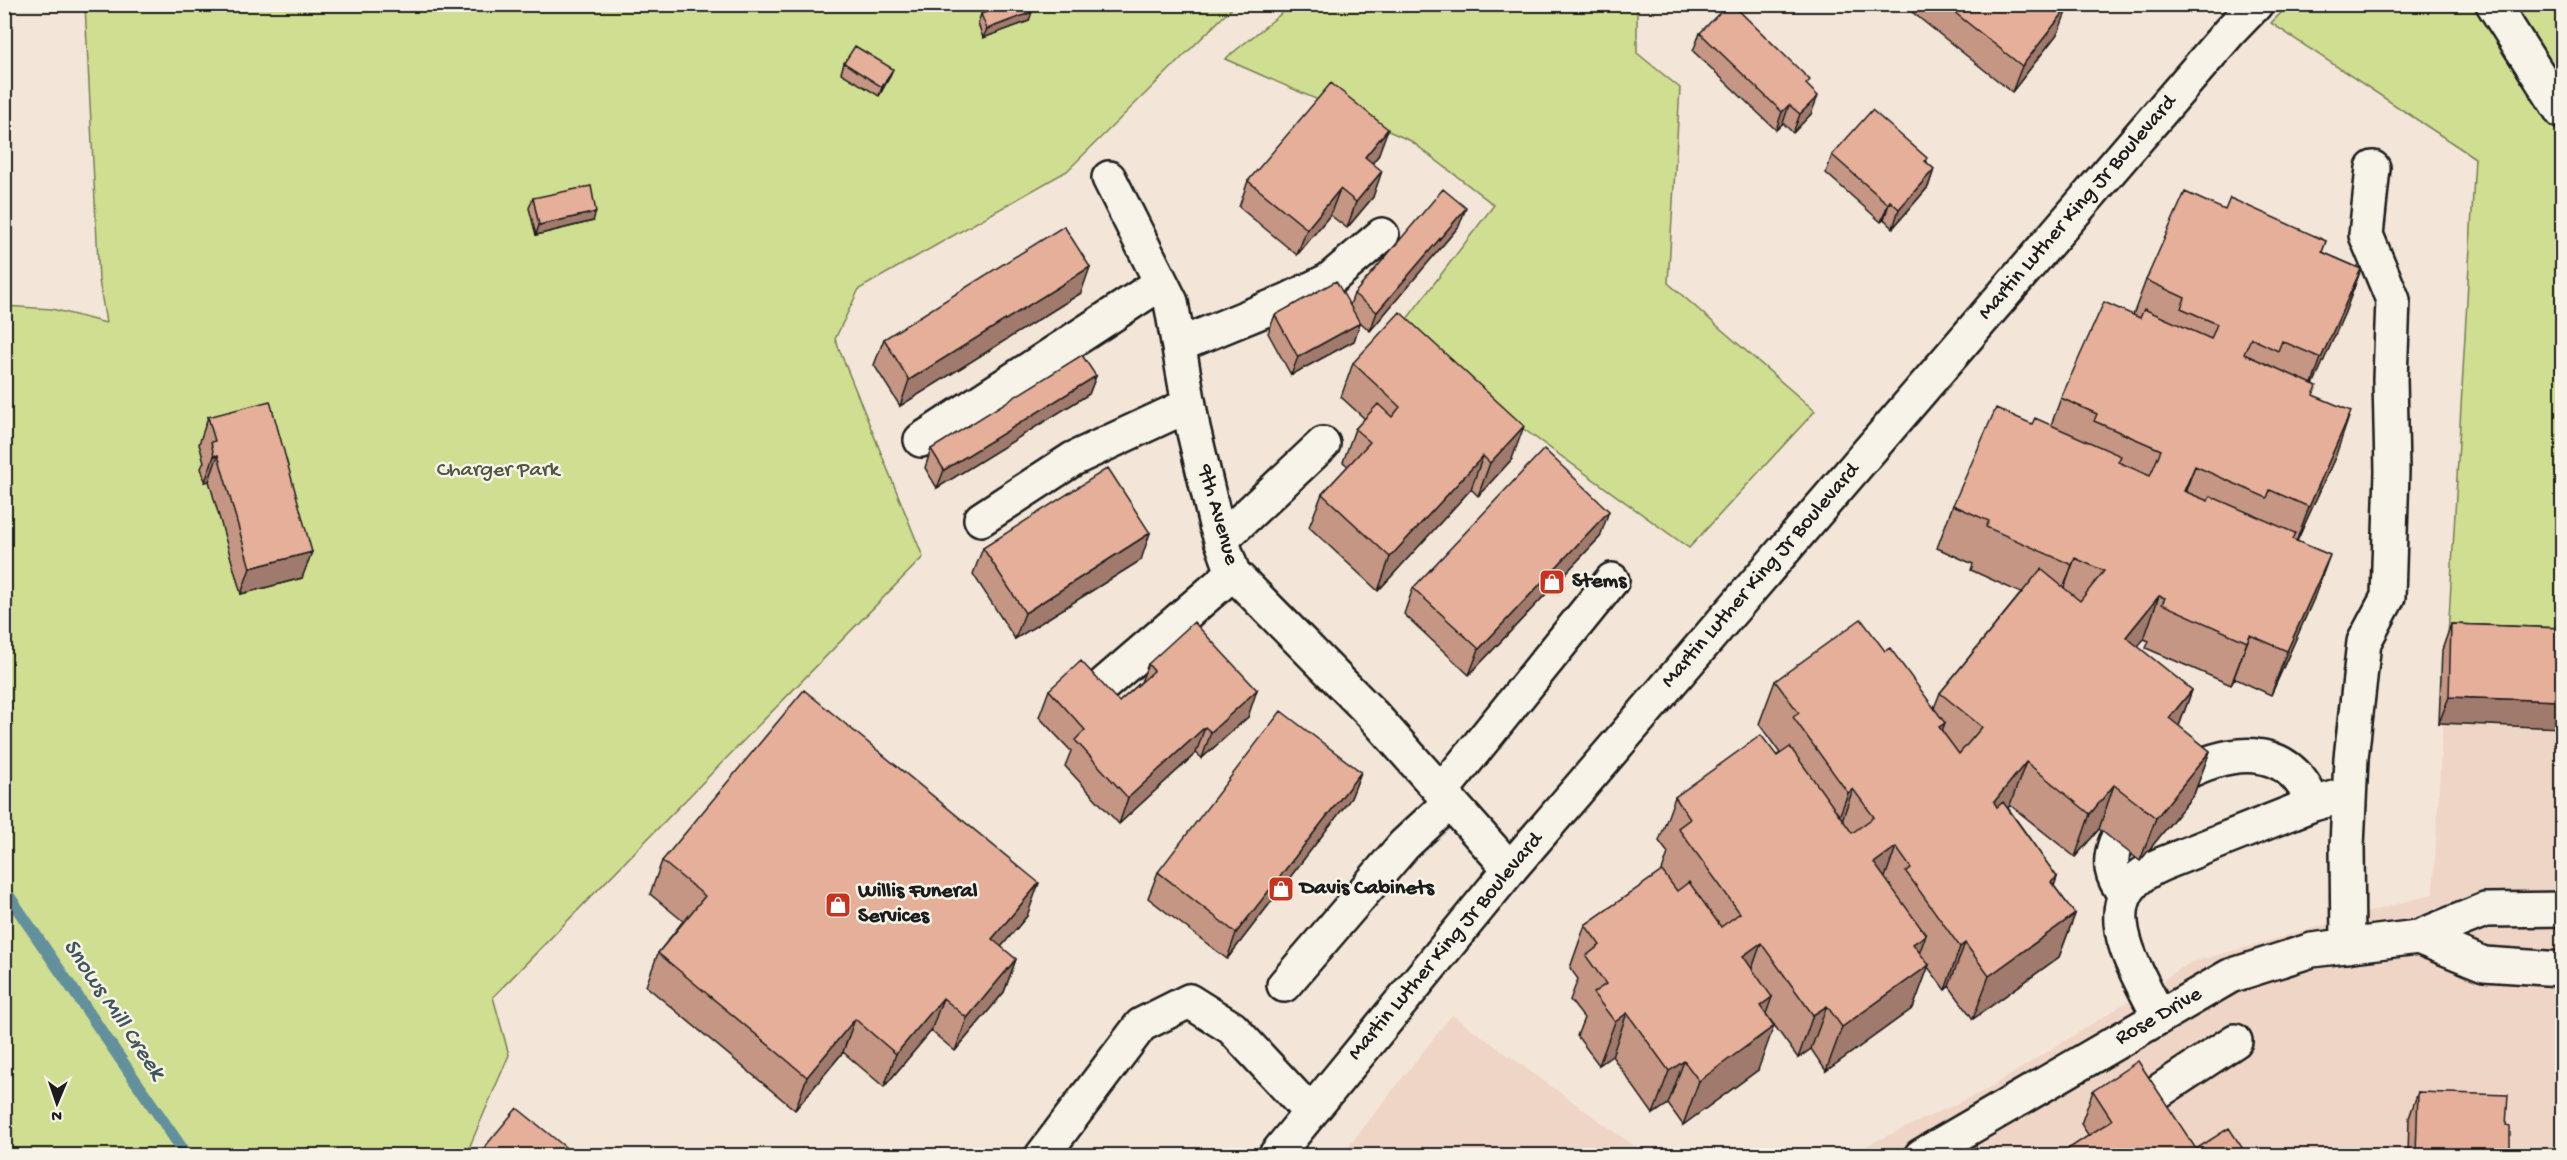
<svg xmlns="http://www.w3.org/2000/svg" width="2567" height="1160" font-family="'Gochi Hand',sans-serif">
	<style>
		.built { fill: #efd5c5 }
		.green { fill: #d0de91; stroke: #767d56; stroke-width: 1.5 }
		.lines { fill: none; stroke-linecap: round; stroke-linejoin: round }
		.stream { stroke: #63909d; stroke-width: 12 }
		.minor-casing { stroke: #1c1c1c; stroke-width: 38 }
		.major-casing { stroke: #1c1c1c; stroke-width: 38 }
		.minor { stroke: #f7f3e8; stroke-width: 33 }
		.major { stroke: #f7f3e8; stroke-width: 33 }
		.wall { fill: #c59684; stroke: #1c1c1c; stroke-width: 1.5 }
		.shaded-wall { fill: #a07a6c; stroke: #1c1c1c; stroke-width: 1.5 }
		.building { fill: #e5af9a; stroke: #1c1c1c; stroke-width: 1.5 }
		.labels { text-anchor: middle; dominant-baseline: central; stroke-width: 5; stroke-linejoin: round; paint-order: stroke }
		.street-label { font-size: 22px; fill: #1c1c1c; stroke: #f7f3e8 }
		.park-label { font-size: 22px; fill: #52563f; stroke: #f7f3e8 }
		.poi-label { font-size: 22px; font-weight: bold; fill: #1c1c1c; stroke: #f7f3e8; text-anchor: start }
		.water-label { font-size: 24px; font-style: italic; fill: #3f565c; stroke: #f7f3e8 }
	</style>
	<rect width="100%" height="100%" fill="#f3e5d8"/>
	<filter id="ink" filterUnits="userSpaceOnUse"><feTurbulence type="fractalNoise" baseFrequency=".0167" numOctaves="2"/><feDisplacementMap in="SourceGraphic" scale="12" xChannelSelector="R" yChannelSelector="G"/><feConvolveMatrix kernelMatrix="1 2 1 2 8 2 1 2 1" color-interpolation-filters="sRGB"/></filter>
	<g filter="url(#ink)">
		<!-- built -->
		<path class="built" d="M2289 5H2562V1155L1844 1156 1986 1090 2190 963 2433 894 2475 158 2271 23Z
			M1452 1015 1647 1155H1342Z"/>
		<!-- green -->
		<path class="green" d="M85 5H1235L1067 171 859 289 835 339 923 557 493 997 509 1055 466 1155H5L4 306 52 309 106 323 99 280Z
			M1292 5H1637V53L1680 88 1668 283 1815 411 1689 548 1394 336 1494 205 1411 141 1225 59Z
			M2289 5H2562V643L2448 637 2475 158 2271 23Z"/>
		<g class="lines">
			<!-- stream -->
			<path class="stream" d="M4 889 187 1156"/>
			<!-- minor casing -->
			<g class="minor-casing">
				<path id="minor" d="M2493 4 2562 112
					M1109 178 1171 302 1193 428 1216 525 1233 573 1372 714 1510 869
					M1179 345 1286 301 1329 280 1382 235
					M921 440 1161 283
					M981 519 1073 459 1189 405
					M1221 540 1323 444
					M1101 687 1233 573
					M2175 778C2226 750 2288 738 2313 804
					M1441 792 1612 580
					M2116 842C2108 863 2111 877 2125 894
					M2418 937 2484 964 2562 969
					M2348 946 2347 846 2351 758 2364 642 2388 597 2392 471 2390 379 2393 300 2366 235 2373 168
					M1284 985 1404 845 1450 802
					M2159 1017C2135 966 2085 896 2162 864L2313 804 2349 794
					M2135 1107 2235 1041
					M1042 1156 1141 1025 1189 1001 1232 1028 1310 1112
					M1921 1156 2230 976 2312 950 2418 937 2485 910 2562 909"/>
			</g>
			<!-- major casing -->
			<g class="major-casing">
				<path id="major" d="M1275 1156 1510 869 2230 31 2256 4"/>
			</g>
			<!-- minor -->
			<use href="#minor" class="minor"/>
			<!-- major -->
			<use href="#major" class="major"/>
		</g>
		<!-- wall -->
		<path class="wall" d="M1902 4H2065L2058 33 2012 92Z
			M981 14 1029 21 983 38 978 23Z
			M1700 33 1808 87 1811 114 1793 133 1783 123 1776 130 1693 51Z
			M844 63 889 78 879 96 841 73Z
			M1832 155 1926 162 1934 169 1928 187 1893 228 1884 219 1881 222 1826 173Z
			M1378 156 1372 163 1373 197 1347 228 1330 215 1297 255 1239 207 1248 181Z
			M533 198 593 221 536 235 529 208Z
			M2225 210 2326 241 2322 252 2361 269 2345 312 2313 384V395L2336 455 2297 541 2314 598 2271 695 2234 678 2231 685 2146 648 2149 641 2144 639 2137 646 2192 690 2179 726 2210 751 2194 794 2140 861 2099 829 2075 857 2010 805 2008 808 2057 877 2054 886 2075 914 2059 957 1973 1019 1949 986 1945 990 1928 967 1913 1008 1826 1071 1811 1049 1798 1058 1766 1014 1758 1070 1683 1125 1668 1104 1653 1114 1612 1056 1599 1065 1577 1036 1584 1018 1570 1000 1578 979 1570 968 1585 925 1662 871 1668 853 1659 841 1675 797 1779 754 1780 753 1759 724 1775 681 1885 651 1934 708 1940 693 2021 593 1971 570 1973 564 1937 548 1953 505 2032 424 2051 425 2061 398 2133 315 2146 280Z
			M1459 226 1370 331 1360 322 1354 341 1291 375 1268 333 1275 315 1350 305 1354 294Z
			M1081 293 900 406 874 365 884 339Z
			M1353 363 1512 459 1478 496 1471 489 1378 591 1309 527 1322 494 1348 466 1343 462 1355 429 1365 419 1341 397Z
			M1096 376 1089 394 937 488 925 468 931 449Z
			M208 417 302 578 241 594 209 481 205 482 201 468 204 462 199 444Z
			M1600 537 1469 675 1404 614 1413 588Z
			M983 548 1141 560 1015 639 973 574Z
			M2451 624 2562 628 2439 723 2442 650Z
			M1148 664 1248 717 1202 758 1196 753 1119 824 1065 766 1071 751 1039 717 1049 690 1119 702 1141 682Z
			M1361 772 1351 798 1227 959 1148 898 1158 872Z
			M662 861 1027 916 1001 947 1016 959 1004 992 955 1051 931 1031 884 1087 843 1052 795 1110 646 986 658 953 683 921 650 894Z
			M2093 1091 2196 1149 2247 1155H2061L2062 1153 2089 1136 2081 1124Z
			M2418 1092 2506 1125 2510 1151 2508 1155H2408L2409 1118Z"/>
		<!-- shaded-wall -->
		<path class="shaded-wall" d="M2068 7 2058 33 2012 92 2022 66Z
			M1032 12 1029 21 983 38 987 29Z
			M893 69 889 78 879 96 882 87Z
			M1818 96 1811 114 1793 133 1800 114Z
			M1789 105 1783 123 1776 130 1782 112Z
			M1388 129 1378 156 1356 183 1365 157Z
			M1934 169 1928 187 1893 228 1899 209Z
			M1382 171 1373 197 1347 228 1356 202Z
			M1340 189 1330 215 1297 255 1307 229Z
			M1890 201 1884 219 1881 222 1888 204Z
			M1466 208 1459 226 1370 331 1377 312Z
			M596 212 593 221 536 235 539 225Z
			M1090 267 1081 293 900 406 909 380Z
			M2361 269 2345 312 2306 401 2321 358Z
			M1360 323 1354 341 1291 375 1298 357Z
			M1096 376 1089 394 937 488 944 470Z
			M2351 411 2336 455 2293 550 2309 507Z
			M1524 426 1512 459 1478 496 1490 463Z
			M218 455 209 481 205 482 214 456Z
			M1483 456 1471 489 1378 591 1390 557Z
			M2195 466 2179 509 2184 491Z
			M1609 511 1600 537 1469 675 1479 649Z
			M1150 533 1141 560 1015 639 1025 613Z
			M312 552 302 578 241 594 250 568Z
			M2330 555 2314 598 2271 695 2287 651Z
			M2075 558 2059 602 2056 608 2072 565Z
			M2159 596 2144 639 2110 680 2126 637Z
			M2250 635 2234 678 2231 685 2247 642Z
			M1257 690 1248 717 1202 758 1211 732Z
			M2192 690 2176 734 2169 718Z
			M2449 697 2562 701V728L2439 723Z
			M1945 723 1929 766 1939 727Z
			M1205 727 1196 753 1119 824 1128 798Z
			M2210 751 2194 794 2140 861 2156 818Z
			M2026 762 2010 805 1978 845 1994 802Z
			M1361 772 1351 798 1227 959 1236 933Z
			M2114 785 2099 829 2075 857 2090 814Z
			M1853 789 1838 832 1832 836 1848 793Z
			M1896 847 1880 891 1874 863Z
			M2057 877 2042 920 2051 882Z
			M1039 883 1027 916 980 972 992 939Z
			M2075 914 2059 957 1973 1019 1989 976Z
			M1926 935 1910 978 1913 944Z
			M1761 943 1746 986 1743 956Z
			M1965 943 1949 986 1945 990 1960 947Z
			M1016 959 1004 992 955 1051 967 1018Z
			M1929 965 1913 1008 1826 1071 1842 1027Z
			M1772 997 1757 1039 1774 1026 1758 1070 1683 1125 1699 1081 1760 1006Z
			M943 998 931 1031 884 1087 896 1054Z
			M1827 1006 1811 1049 1798 1058 1813 1015Z
			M1627 1013 1612 1056 1599 1065 1615 1022Z
			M855 1019 843 1052 795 1110 807 1077Z
			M1684 1061 1668 1104 1653 1114 1669 1071Z
			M2504 1151H2510L2508 1155H2503Z"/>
		<!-- building -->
		<path class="building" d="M1007 4H1030L1032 12 987 29 981 14Z
			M1728 4H1732L1810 80 1806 84 1818 96 1800 114 1789 105 1782 112 1700 33Z
			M1944 4H2065L2068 7 2022 66Z
			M855 46 893 69 882 87 844 63Z
			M1331 83 1388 129 1365 157 1382 171 1356 202 1340 189 1307 229 1248 181Z
			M1872 110 1927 158 1925 161 1934 169 1899 209 1890 201 1888 204 1832 155Z
			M591 186 596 212 539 225 533 198Z
			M1443 189 1466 208 1377 312 1354 294Z
			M2185 192 2225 210 2230 198 2326 241 2322 252 2361 269 2321 358 2282 341 2278 351 2251 338 2244 354 2317 386 2313 395 2351 411 2309 507 2270 490 2267 498 2195 466 2184 491 2208 501 2210 496 2295 533 2292 539 2330 555 2287 651 2250 635 2247 642 2162 604 2165 598 2159 596 2126 637 2192 690 2169 718 2210 751 2156 818 2114 785 2090 814 2026 762 1994 802 1997 807 2003 802 2057 877 2051 882 2075 914 1989 976 1965 943 1960 947 1906 872 1911 868 1896 847 1874 863 1926 935 1913 944 1929 965 1842 1027 1827 1006 1813 1015 1761 943 1743 956 1772 997 1760 1006 1774 1026 1699 1081 1684 1061 1669 1071 1627 1013 1615 1022 1593 993 1606 984 1586 956 1600 945 1585 925 1662 871 1677 891 1689 882 1721 927 1740 913 1678 828 1690 819 1675 797 1761 735 1777 756 1790 747 1852 833 1874 817 1853 789 1848 793 1793 717 1799 713 1775 681 1861 619 1885 651 1890 648 1945 723 1939 727 1959 754 1982 727 1940 693 2041 569 2080 601 2104 571 2075 558 2072 565 1986 527 1989 521 1953 505 1996 408 2032 424 2035 418 2121 456 2118 462 2150 476 2161 450 2094 421 2097 414 2061 398 2104 302 2140 318 2144 309 2211 339 2217 324 2181 308 2185 298 2146 280Z
			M1064 226 1090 267 909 380 884 339Z
			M1336 281 1360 323 1298 357 1275 315Z
			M1400 312 1524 426 1490 463 1483 456 1390 557 1322 494 1370 442 1355 429 1378 404 1392 417 1400 407 1353 363Z
			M1082 355 1096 376 944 470 931 449Z
			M270 401 312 552 250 568 218 455 214 456 211 442 215 441 208 417Z
			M1544 449 1609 511 1479 649 1413 588Z
			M1108 468 1150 533 1025 613 983 548Z
			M1194 622 1257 690 1211 732 1205 727 1128 798 1075 740 1085 730 1049 690 1081 661 1119 702 1154 671 1148 664Z
			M2451 624 2562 628V701L2449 697Z
			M804 690 1039 883 992 939 1016 959 967 1018 943 998 896 1054 855 1019 807 1077 658 953 705 896 662 861Z
			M1281 711 1361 772 1236 933 1158 872Z
			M2138 1061 2196 1149 2229 1128 2247 1155H2064L2062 1153 2112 1120 2093 1091Z
			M2418 1092 2508 1095 2506 1125 2510 1126V1151H2504V1155H2416Z
			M517 1108 575 1155H478Z"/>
	</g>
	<!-- icons -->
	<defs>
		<g id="shop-square" transform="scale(1.35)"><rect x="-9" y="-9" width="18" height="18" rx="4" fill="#c8321e" stroke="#f7f3e8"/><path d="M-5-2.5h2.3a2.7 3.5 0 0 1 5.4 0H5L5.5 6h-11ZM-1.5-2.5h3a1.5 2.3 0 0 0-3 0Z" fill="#fff"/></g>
	</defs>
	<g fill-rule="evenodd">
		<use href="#shop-square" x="1552" y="582"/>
		<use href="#shop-square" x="1281" y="889"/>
		<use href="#shop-square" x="838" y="905"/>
	</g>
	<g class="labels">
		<!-- street labels -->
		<g class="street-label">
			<text transform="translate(2078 208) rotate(-49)">Martin Luther King Jr Boulevard</text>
			<text transform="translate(1217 515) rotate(74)">9th Avenue</text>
			<text transform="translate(1761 576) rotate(-49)">Martin Luther King Jr Boulevard</text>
			<text transform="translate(1446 947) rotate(-50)">Martin Luther King Jr Boulevard</text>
			<text transform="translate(2159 1017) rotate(-30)">Rose Drive</text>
		</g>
		<!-- park labels -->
		<g class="park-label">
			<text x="498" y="471">Charger Park</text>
		</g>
		<!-- poi labels -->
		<g class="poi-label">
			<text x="1572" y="582">Stems</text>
			<text x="1300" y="889">Davis Cabinets</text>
			<text x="858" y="892">Willis Funeral<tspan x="858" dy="25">Services</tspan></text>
		</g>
		<!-- water labels -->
		<g class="water-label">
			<text transform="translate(113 1010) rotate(56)">Snows Mill Creek</text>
		</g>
	</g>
	<!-- margin -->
	<rect width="2567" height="1160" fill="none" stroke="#f7f3e8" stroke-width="24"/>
	<rect x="12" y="12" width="2543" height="1136" fill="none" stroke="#1c1c1c" stroke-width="2" filter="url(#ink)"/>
	<!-- north arrow -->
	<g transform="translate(57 1103) rotate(182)" stroke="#f7f3e8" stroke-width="4.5" paint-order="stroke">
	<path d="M0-4.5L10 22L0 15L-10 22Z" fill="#1c1c1c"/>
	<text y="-9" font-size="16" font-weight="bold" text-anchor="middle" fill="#1c1c1c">N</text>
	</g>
</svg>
